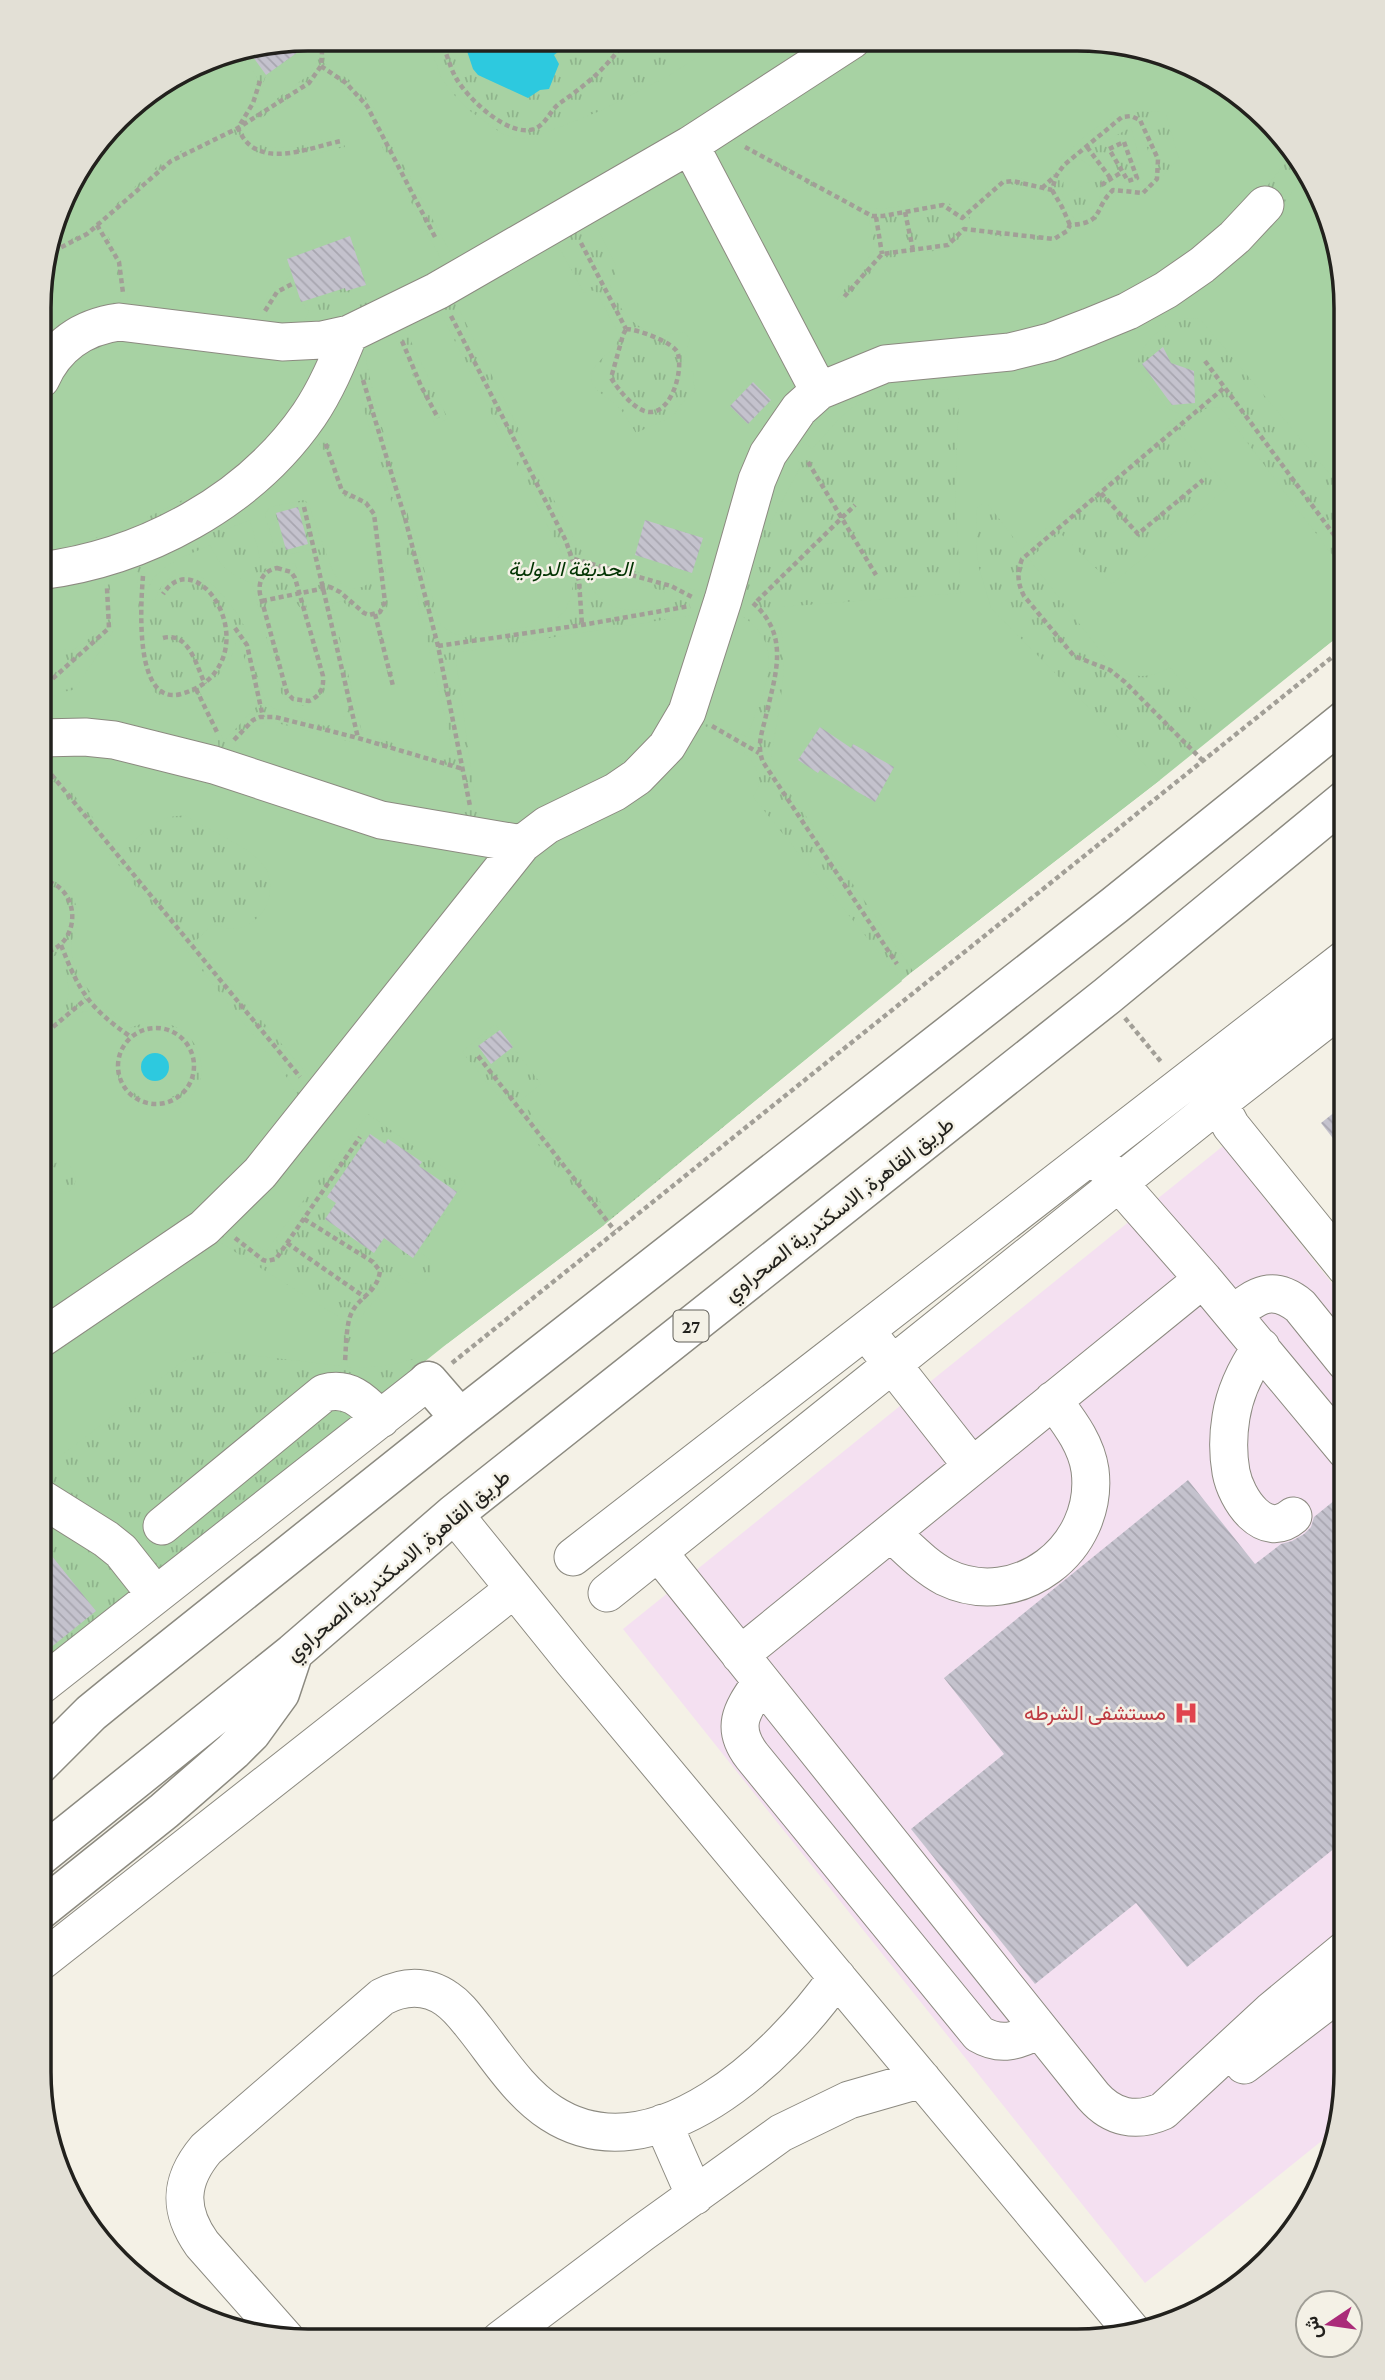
<svg xmlns="http://www.w3.org/2000/svg" width="1385" height="2380" font-family="'Crimson Pro',Vazirmatn,serif">
	<style>
		.medical { fill: #f4e0f1 }
		.park { fill: url(#park-tufts) }
		.garden { fill: #a7d2a3; fill-rule: evenodd }
		.water { fill: #2dc9df }
		.building { fill: url(#building-back-hatch) }
		.lines { fill: none; stroke-linecap: round; stroke-linejoin: round }
		.minor-casing { stroke: #8c8a80; stroke-width: 39 }
		.highway-casing { stroke: #8c8a80; stroke-width: 41 }
		.path { stroke: #a29f97; stroke-width: 4.5; stroke-dasharray: 5 3.5; stroke-linecap: butt }
		.minor { stroke: #fff; stroke-width: 37 }
		.highway { stroke: #fff; stroke-width: 38 }
		.labels { text-anchor: middle; dominant-baseline: central; stroke-width: 5; stroke-linejoin: round; paint-order: stroke }
		.shield { fill: #f4f1e6; stroke: #615f59; stroke-width: 2 }
		.shield-label { font-size: 19px; font-weight: bold; fill: #22211d }
		.park-label { font-size: 21px; font-style: italic; fill: #023402; stroke: #f4f1e6 }
		.street-label { font-size: 21px; fill: #22211d; stroke: #f4f1e6 }
		.health-label { font-size: 21px; fill: #be3a42; stroke: #f4f1e6; text-anchor: end }
		.rim { fill: none; stroke: #22211d; stroke-width: 3.5 }
	</style>
	<defs>
		<pattern id="park-tufts" width="24" height="20" patternUnits="userSpaceOnUse" patternTransform="scale(1.75)"><rect width="24" height="20" fill="#a7d2a3"/><path d="M3 7l-1-3M5 7V3M7 7l1-3M15 17l-1-3M17 17v-4M19 17l1-3" fill="none" stroke="#8fb48c"/></pattern>
		<pattern id="building-back-hatch" width="6" height="6" patternUnits="userSpaceOnUse" patternTransform="scale(1.75)"><rect width="6" height="6" fill="#c4c2cd"/><path d="M-1 5l2 2M0 0l6 6M5-1l2 2" fill="none" stroke="#a8a6b0"/></pattern>
	</defs>
	<rect width="100%" height="100%" fill="#f4f1e6"/>
	<!-- medical -->
	<path class="medical" d="M1223 1146 1346 1301V2091L1339 2127 1145 2283 623 1629Z"/>
	<!-- park -->
	<path class="park" d="M307 39 1113 41 1181 59 1242 94 1291 144 1326 205 1346 307V630L1160 780 913 971 604 1225 448 1343 39 1669 41 273 66 188 125 111 137 101 205 59Z"/>
	<!-- garden -->
	<path class="garden" d="M307 39H320C321 52 317 63 310 74L244 123 257 103 266 75 305 47Z
		M327 39H427L442 79 455 96 470 111 501 133 518 139 537 136 600 111 668 76 724 40H826L458 267 372 105 354 83 324 63 328 45Z
		M874 40 1113 41 1181 59 1242 94 1291 144 1295 151 1255 201 1203 252 1084 320 815 378 706 149 724 137 869 219 875 250 837 299 842 303 884 259 952 248 969 232 1049 243 1061 241 1071 230 1092 225 1115 195 1133 199 1146 195 1179 158 1166 115 1160 111 1132 112 1115 117 1089 132 1040 180C1027 184 1020 176 1008 175 991 175 977 202 966 212L958 211 945 200 931 204 876 209 862 207 726 135Z
		M254 49 243 57 258 79 247 105 235 122 164 160 88 230 47 252 66 188 125 111 137 101 205 59Z
		M322 70 347 93 367 118 444 265 379 300 366 285 350 236 332 242 337 259 321 248 287 259 292 275 269 295 245 330 126 316C131 282 123 255 102 228 125 203 150 176 180 160 198 151 217 144 235 135 262 175 306 155 345 147L342 135C308 142 268 161 241 131L308 88Z
		M1128 117 1136 120C1140 132 1158 169 1154 180 1152 187 1142 189 1135 192L1115 184C1103 194 1099 216 1081 224L1078 223 1061 201C1069 184 1053 167 1080 159L1103 175 1100 182 1090 181C1080 188 1072 189 1064 199L1068 206 1080 214 1099 204 1101 188 1120 177 1132 185 1144 177 1131 127 1103 143 1107 131Z
		M683 169 809 380 709 594 599 560 583 552 576 544 452 295 554 238 584 293 595 290 620 336C616 349 604 355 596 365 579 388 610 396 621 410 627 417 631 426 636 433L673 416 683 402 696 391 693 383 694 372 685 369 682 365 690 339 685 333C678 332 670 335 662 334 634 332 617 307 609 282L615 275 616 266 591 216ZM753 383 771 400 747 423ZM645 520 703 538 692 573 635 555Z
		M1307 171 1326 205 1346 307V493L1200 319C1191 318 1181 318 1172 322 1157 329 1135 352 1137 370 1138 381 1149 389 1156 396 1165 405 1171 413 1183 414L1022 549 988 504H982L977 508 976 545 979 568 991 608 1160 780 913 971 770 764C777 713 794 660 775 609L780 607 961 593 955 498 959 398 955 392 949 390C928 390 897 388 878 393 850 402 831 429 812 449L798 437 790 444 801 466 767 529 762 530 781 444 849 386 1008 365 1272 220ZM839 741 817 773 799 760ZM853 744 894 767 875 802 834 778Z
		M1006 184C1018 185 1034 187 1045 192 1066 201 1079 238 1045 237L971 227 968 222 970 217Z
		M98 229C111 252 119 273 121 300L98 308 41 351V273L45 258Z
		M295 285 301 302 309 312 296 338 263 326C270 308 275 291 295 285Z
		M435 302 562 554 572 584V594L565 611 554 621 545 625 456 635 441 626 377 410 367 365 364 339 390 326 435 424 448 419 401 320Z
		M92 338 328 358C305 394 281 431 248 458 194 501 108 539 40 553L41 401 46 384Z
		M344 387 355 389 361 399 410 565 451 744 450 754 442 759 362 733 332 604 342 601 356 613 373 618 392 690 398 688 378 616 387 608 390 596 377 516 368 500 349 493 342 485 328 438 321 437 319 443 339 490 344 496 364 505 374 517 379 567C377 580 367 587 354 589L343 586 333 572 308 503 304 500 270 507 265 514 277 557 314 549 322 584 302 589 295 563 263 569 250 520 227 529 216 528 246 508 269 487Z
		M1211 407 1221 408 1346 573V630L1220 730 1170 667C1150 679 1133 679 1113 667L1029 559 1060 533 1112 584 1228 487 1178 432 1205 409Z
		M210 545C219 565 231 576 252 583L281 693C295 713 321 708 327 684L303 593 323 588 348 703V710L340 723 325 726 273 708C255 694 258 661 251 641 243 620 231 603 215 587 205 578 194 571 181 574 167 577 159 587 155 600L146 597C152 565 183 558 210 545Z
		M137 562 139 627 149 685C160 704 178 696 195 692L218 741 219 756 40 726V716C48 710 47 703 53 697 57 691 69 692 75 689L113 631 109 573Z
		M595 567 673 595 667 606C630 611 604 617 586 577Z
		M104 574 106 627 71 651C57 646 46 650 40 663V583Z
		M284 597 292 598 302 610 320 676C321 692 311 699 296 696L287 685 268 611 271 604Z
		M732 610C793 643 764 686 747 737L696 714Z
		M700 614 670 709 656 732 621 771 530 819 479 827 455 653Z
		M238 635 257 706 224 741 199 690C221 677 233 661 238 635Z
		M694 720C718 733 778 763 753 797L902 981 612 1217 521 1100 541 1084 495 1024 462 1052 604 1225 448 1343C416 1362 384 1369 347 1367L352 1329 357 1321 399 1273 401 1278 412 1284C428 1284 434 1273 429 1259L419 1251 466 1183 368 1114 265 1252 228 1219 524 863Z
		M269 721 462 770 463 825 224 757 252 728Z
		M48 751 116 757 507 850 315 1083 195 942 212 924C221 927 230 930 239 928 268 921 280 884 261 862 247 846 205 828 186 816 158 813 141 835 122 852L48 764 46 760Z
		M40 766 288 1079C295 1088 296 1094 292 1105L228 1191 39 1322 40 1162 47 1171 45 1183C60 1207 87 1186 70 1166L60 1162 55 1163 40 1144V1047L77 1013 88 1011 124 1035C117 1053 112 1074 125 1091 134 1103 149 1108 163 1107 230 1104 204 997 130 1028 104 1010 73 981 71 946 71 940 76 932 77 926 82 899 64 880 40 874Z
		M40 884C78 894 79 941 40 950V932L48 925 47 912 40 907Z
		M61 954C72 1001 76 996 40 1030V960Z
		M158 1030C179 1035 198 1054 190 1078 186 1086 180 1094 171 1097 125 1119 95 1040 158 1030Z
		M216 1240 339 1317 343 1326 341 1366 224 1352C209 1352 196 1355 182 1362L39 1473V1353Z"/>
	<!-- water -->
	<path class="water" d="M463 39H575L554 55 559 64 549 89 540 90 528 98 478 75 473 69Z
		M141 1067a14 14 0 1 1 28 0a14 14 0 1 1-28 0Z"/>
	<!-- building -->
	<path class="building" d="M307 38 316 39 266 75 248 50Z
		M350 236 366 285 346 291 345 288 301 302 287 259Z
		M1163 347 1171 363 1194 371 1195 403 1172 405 1142 364Z
		M753 382 771 400 748 424 730 406Z
		M298 507 308 544 286 550 276 513Z
		M645 520 703 538 692 573 635 555Z
		M820 727 851 748 853 744 894 767 875 802 820 770 818 773 798 760Z
		M500 1030 513 1047 491 1064 478 1046Z
		M1346 1103V1155L1321 1123Z
		M370 1134 385 1144 388 1139 422 1162 419 1166 457 1192 413 1258 384 1238 374 1253 325 1219 336 1203 327 1197Z
		M1188 1480 1255 1564 1281 1544 1292 1541 1304 1534 1311 1527 1314 1517 1346 1491V1839L1187 1967 1136 1903 1035 1984 911 1829 1004 1754 944 1678Z
		M39 1540 96 1611 39 1657Z"/>
	<g class="lines">
		<!-- minor casing -->
		<g class="minor-casing">
			<path id="minor" d="M690 145 819 391
				M41 379C56 345 83 327 119 322L282 342 322 340 349 334 437 291 690 145 852 40
				M40 571C144 558 249 502 309 415 326 390 338 361 349 334
				M40 738 85 737 114 740 214 765 381 820 522 844
				M1212 1080 1223 1111 1231 1126 1346 1268
				M1102 1164 1203 1279 1346 1451
				M1233 1314C1257 1295 1273 1284 1300 1306L1346 1363
				M39 1340 204 1228 260 1173 522 844 547 825 615 792 637 777 667 746 687 712 723 600 757 480 768 454 799 409 819 391 885 364 1010 352 1050 342 1089 327 1128 311 1166 290 1202 265 1235 237 1265 205
				M877 1345 972 1466
				M1261 1347C1246 1369 1235 1391 1231 1417 1228 1435 1228 1455 1231 1472 1236 1499 1264 1541 1293 1516
				M39 1497 106 1539 121 1551 155 1594
				M454 1514 572 1660 1132 2331
				M162 1526 324 1393C350 1386 364 1402 381 1419
				M891 1533C908 1548 924 1566 945 1577 1017 1612 1100 1549 1090 1470 1086 1443 1069 1422 1053 1400
				M659 1553 1093 2096C1112 2118 1136 2123 1163 2111L1271 2011 1346 1949
				M573 1557 1346 958
				M607 1593 1220 1102 1346 1004
				M740 1655 1203 1279
				M761 1682C743 1709 729 1726 752 1756L979 2034C1001 2047 1017 2041 1039 2030
				M39 1687 428 1381
				M39 1963 514 1589
				M1244 2065 1346 1987
				M663 2123 695 2196
				M286 2339 202 2244C178 2210 179 2181 206 2149L382 1997C403 1986 426 1984 447 1999 459 2007 467 2019 476 2030 498 2058 520 2093 551 2113 654 2180 782 2056 837 1977
				M500 2340 642 2233 781 2133 849 2100 922 2079"/>
		</g>
		<!-- highway casing -->
		<g class="highway-casing">
			<path id="highway" d="M428 1381 460 1418
				M39 1765 91 1713 118 1691 460 1418 1115 905 1346 719
				M39 1857 293 1653 454 1514 1107 996 1346 799
				M39 1911 164 1811 233 1751 251 1733 280 1693 292 1657"/>
		</g>
		<!-- path -->
		<path class="path" d="M439 39C447 51 449 66 456 78 468 99 509 138 534 129 547 124 549 111 560 103 585 86 610 65 626 39
			M321 66 346 83 367 106 435 237
			M260 81 253 103 238 128C256 172 307 148 341 141
			M1124 142 1137 178 1128 181 1109 149Z
			M745 147 872 216H883L943 205 962 218 1003 182 1013 181 1052 190 1056 176 1064 165 1122 117 1131 116 1140 120 1158 159 1157 179 1143 193 1113 190C1093 209 1105 223 1070 225L1067 231 1054 239 964 229 948 245 882 254 844 297
			M1087 147 1111 179
			M1101 185 1122 172
			M1042 188 1055 176
			M1052 190 1062 207 1070 225
			M905 212 913 250
			M876 217 882 254
			M97 225 119 262 123 293
			M581 243 626 329
			M46 255 87 234 171 161 238 128 309 83 321 66 323 39
			M265 311 277 292 294 283
			M451 316 566 541 579 581 582 625
			M626 329C637 329 676 343 678 354 683 371 672 411 651 412 636 413 618 389 611 378L623 335Z
			M402 341 421 386 438 418
			M1205 361 1346 551
			M363 380 405 518 438 646 470 806
			M808 462 876 575
			M1101 493 1138 534 1203 480
			M304 507 358 738
			M574 559 671 586 692 597
			M277 568 291 572 295 578 323 676C324 689 320 696 309 701L293 699 287 693 260 594C258 581 263 571 277 568Z
			M143 576C141 601 133 707 181 694 195 690 208 683 216 671 250 624 193 547 163 594
			M262 601 330 587 340 592 364 613 369 615 380 612 385 602 374 514 366 503 342 491 325 442
			M757 601 855 505
			M753 603C792 637 774 678 765 720 761 735 757 747 763 762L897 964
			M375 614 393 686
			M235 628 247 645 263 717
			M163 638C189 631 196 665 205 684
			M438 646 582 625 690 606
			M196 689 218 734
			M40 690 109 628 107 588
			M712 726 759 753
			M234 740 253 720 260 717H275L358 738 463 769
			M1203 761 1125 682 1110 670 1074 656 1024 596C1017 582 1017 573 1022 559L1224 388
			M46 768 300 1077
			M61 945C79 991 89 1008 131 1037
			M40 953C83 949 83 884 40 880
			M1125 1018 1162 1063
			M118 1066a38 38 0 1 1 76 0a38 38 0 1 1-76 0Z
			M40 1038 86 999
			M478 1056 615 1231
			M40 1153 51 1167
			M304 1219 373 1262 380 1271C377 1293 359 1297 352 1312 346 1322 346 1349 345 1362
			M235 1238 263 1260 267 1261 276 1259 360 1137
			M287 1243 366 1298
			M452 1363 1346 646"/>
		<!-- minor -->
		<use href="#minor" class="minor"/>
		<!-- highway -->
		<use href="#highway" class="highway"/>
	</g>
	<!-- icons -->
	<defs>
		<g id="hospital-bare" transform="scale(1.89)"><path d="M-5-5h3v3.5h4V-5h3V5h-3V1.5h-4V5h-3Z" fill="#e0444e" stroke="#f4f1e6" stroke-width="2.5" paint-order="stroke"/></g>
	</defs>
	<g fill-rule="evenodd">
		<use href="#hospital-bare" x="1186" y="1713"/>
	</g>
	<g class="labels">
		<!-- shield labels -->
		<rect class="shield" x="673.5" y="1310.5" width="35" height="31" rx="5"/>
		<g class="shield-label">
			<text x="691" y="1326">27</text>
		</g>
		<!-- park labels -->
		<g class="park-label">
			<text x="570" y="569">الحديقة الدولية</text>
		</g>
		<!-- street labels -->
		<g class="street-label">
			<text transform="translate(839 1209) rotate(-38)">طريق القاهرة, الاسكندرية الصحراوي</text>
			<text transform="translate(398 1565) rotate(-40)">طريق القاهرة, الاسكندرية الصحراوي</text>
		</g>
		<!-- health labels -->
		<g class="health-label">
			<text x="1166" y="1713">مستشفى الشرطه</text>
		</g>
	</g>
	<!-- crop -->
	<path d="M0 0H1385V2380H0ZM308 51H1077A257 257 0 0 1 1334 308V2072A257 257 0 0 1 1077 2329H308A257 257 0 0 1 51 2072V308A257 257 0 0 1 308 51Z" fill="#e3e0d6" fill-rule="evenodd"/>
	<path class="rim" d="M308 51H1077A257 257 0 0 1 1334 308V2072A257 257 0 0 1 1077 2329H308A257 257 0 0 1 51 2072V308A257 257 0 0 1 308 51Z"/>
	<!-- north arrow -->
	<g transform="translate(1329 2324) rotate(257)"><circle r="33" fill="#f4f1e6" stroke="#a09e96" stroke-width="2"/>
	<path d="M0-5L12 26L0 18L-12 26Z" fill="#aa2b79"/>
	<text y="-10" font-size="19" font-weight="bold" text-anchor="middle" fill="#22211d">ش</text>
	</g>
</svg>
